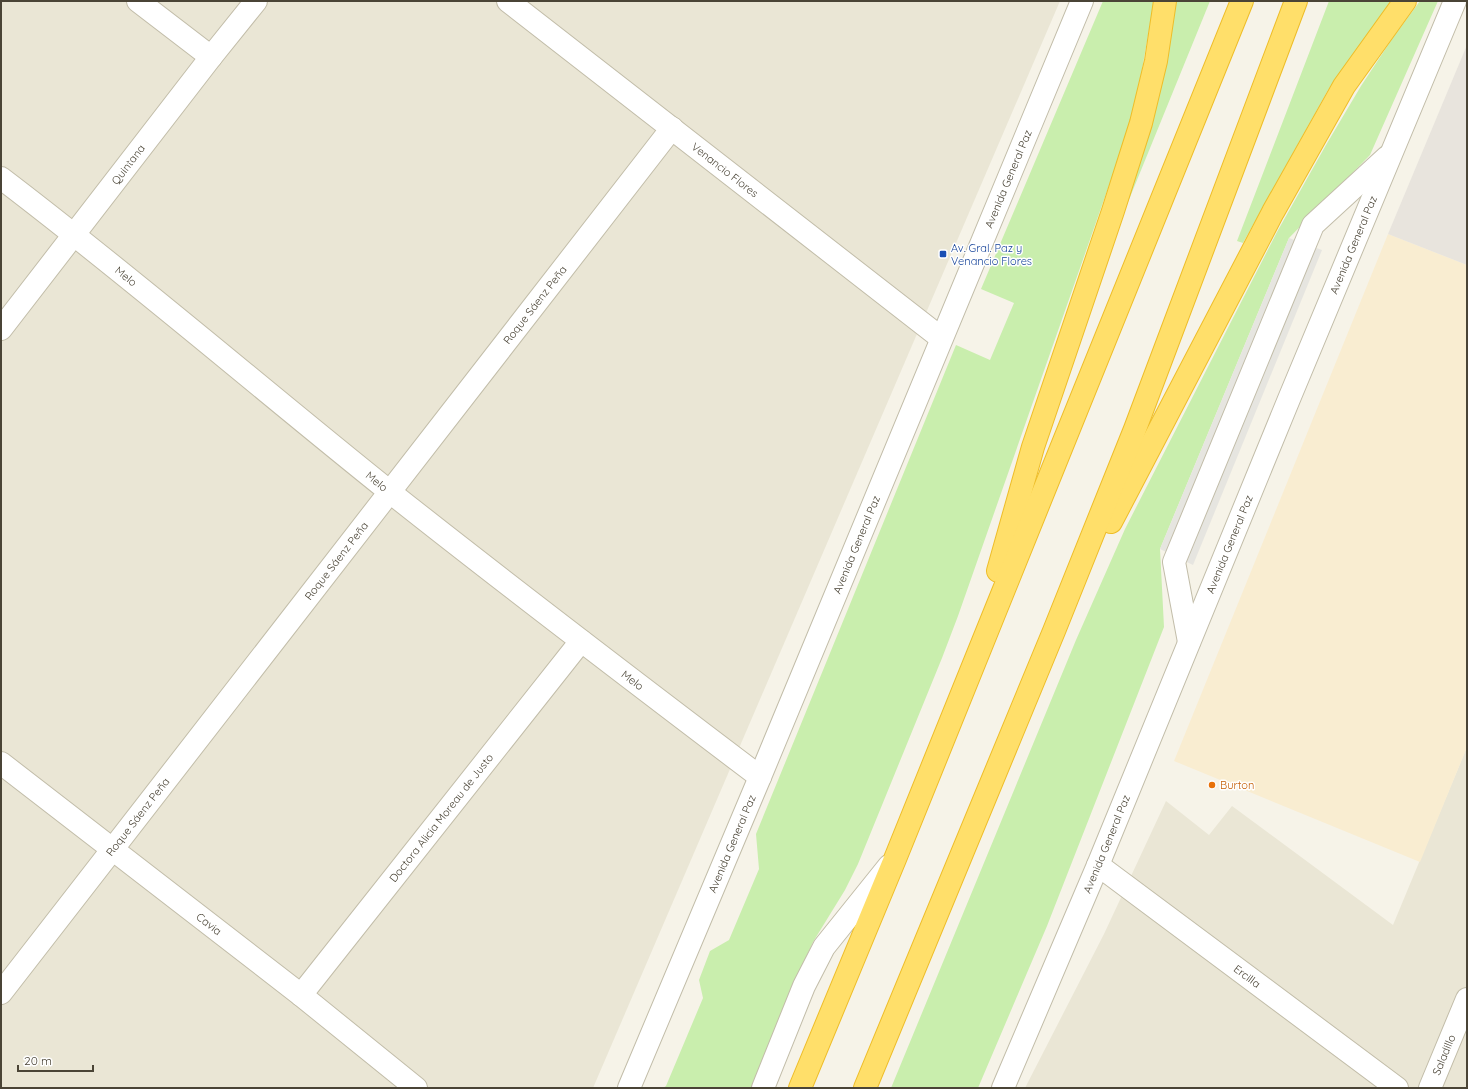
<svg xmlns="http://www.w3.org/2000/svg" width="1468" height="1089" font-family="Quicksand,sans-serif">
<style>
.residential{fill:#eae6d5}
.commercial{fill:#f9edd1}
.industrial{fill:#e8e4dd}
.green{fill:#c9eead}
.parking{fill:#e6e5e0}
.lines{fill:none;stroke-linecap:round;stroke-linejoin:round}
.minor-casing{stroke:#c2bda9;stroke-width:24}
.highway-casing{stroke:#eebd29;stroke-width:24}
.minor{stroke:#fff;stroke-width:22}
.highway{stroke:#ffdf6a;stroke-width:22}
.transit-dot{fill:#1a4fb4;stroke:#fff;stroke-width:1.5}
.food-dot{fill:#e8710a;stroke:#fff;stroke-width:1.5}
.labels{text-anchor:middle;stroke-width:3;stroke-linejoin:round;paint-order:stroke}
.street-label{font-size:11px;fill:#4a4436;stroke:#fff}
.transit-label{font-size:11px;fill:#164399;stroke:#fff;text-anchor:start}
.food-label{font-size:11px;fill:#c56008;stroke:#fff;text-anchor:start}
</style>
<rect width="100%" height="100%" fill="#f6f3e8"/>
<g class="residential">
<polygon points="1,1 1060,1 593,1088 1,1088"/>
<polygon points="1467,747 1467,1088 1025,1088 1104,934 1166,801 1209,835 1232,806 1393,925"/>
</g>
<polygon class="commercial" points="1388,234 1467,265 1467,747 1420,862 1174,761"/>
<polygon class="industrial" points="1467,45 1467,265 1388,234"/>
<g class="green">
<polygon points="1103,1 1154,1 1142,70 1127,134 958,616 942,658 858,864 845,890 813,942 790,993 751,1088 663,1088 666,1086 703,998 699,980 710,951 729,940 759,869 756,834 956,345 990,360 1014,303 981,289"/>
<polygon points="1174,1 1210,1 1126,207 1161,75"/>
<polygon points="1329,1 1391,1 1328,90 1243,243 1237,241"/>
<polygon points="1420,1 1438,1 1370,155 1289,238 1160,549 1164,627 1047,926 978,1088 891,1088 1076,640 1125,529 1277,232 1326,145 1361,86 1392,39"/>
</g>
<polygon class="parking" points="1289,238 1322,250 1193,565 1160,549"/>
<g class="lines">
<g class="minor-casing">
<g id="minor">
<polyline points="138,1 211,57"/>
<path id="s1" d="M508,1l433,337"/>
<path id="s2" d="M1,178c133,101 259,210 389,314 122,97 246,191 370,285"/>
<path id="s3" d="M1,329l210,-272 45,-56"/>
<polyline points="1189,642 1174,562 1313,225 1387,157"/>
<path id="s4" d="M1,763l300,232 115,93"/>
<path id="s5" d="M1098,865l299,223"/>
<path id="s6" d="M1,993l671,-865"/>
<path id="s7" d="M301,995l280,-354"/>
<path id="s8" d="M629,1088l131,-311 322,-776"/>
<polyline points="763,1088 804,986 824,947 889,866"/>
<path id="s9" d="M1003,1088l95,-223 191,-466 166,-398"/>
<path id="s10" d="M1430,1088l37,-89"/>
</g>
</g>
<g class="highway-casing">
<g id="highway">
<polyline points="1111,522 1273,212 1344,86 1405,1"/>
<polyline points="998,571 1033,447 1113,211 1141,123 1156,61 1165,1"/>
<polyline points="800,1088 895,859 1242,1"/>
<polyline points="865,1088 1054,631 1135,429 1296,1"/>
</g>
</g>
<use href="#minor" class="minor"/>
<use href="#highway" class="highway"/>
</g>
<rect class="transit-dot" x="939" y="250" width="8" height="8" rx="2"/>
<circle class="food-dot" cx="1212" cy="785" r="4"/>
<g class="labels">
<g class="street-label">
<text dy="4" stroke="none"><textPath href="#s3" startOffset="208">Quintana</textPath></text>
<text dy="4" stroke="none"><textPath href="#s1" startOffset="275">Venancio Flores</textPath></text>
<text dy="4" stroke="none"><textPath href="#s8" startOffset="985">Avenida General Paz</textPath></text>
<text dy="4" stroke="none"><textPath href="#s9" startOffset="913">Avenida General Paz</textPath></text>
<text dy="4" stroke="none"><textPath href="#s2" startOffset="159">Melo</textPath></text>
<text dy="4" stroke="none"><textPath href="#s6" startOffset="871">Roque Sáenz Peña</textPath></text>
<text dy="4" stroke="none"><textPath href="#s2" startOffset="483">Melo</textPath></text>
<text dy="4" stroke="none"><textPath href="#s8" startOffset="589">Avenida General Paz</textPath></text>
<text dy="4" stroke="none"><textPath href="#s9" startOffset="589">Avenida General Paz</textPath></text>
<text dy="4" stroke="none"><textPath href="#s6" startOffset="547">Roque Sáenz Peña</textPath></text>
<text dy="4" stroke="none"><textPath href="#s2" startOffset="807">Melo</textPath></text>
<text dy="4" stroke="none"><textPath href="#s6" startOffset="223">Roque Sáenz Peña</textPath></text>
<text dy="4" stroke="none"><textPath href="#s7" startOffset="226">Doctora Alicia Moreau de Justo</textPath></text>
<text dy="4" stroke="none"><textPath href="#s8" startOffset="265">Avenida General Paz</textPath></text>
<text dy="4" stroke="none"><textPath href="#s9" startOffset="265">Avenida General Paz</textPath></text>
<text dy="4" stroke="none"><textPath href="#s4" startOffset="263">Cavia</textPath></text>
<text dy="4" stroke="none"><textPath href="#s5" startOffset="186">Ercilla</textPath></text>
<text dy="4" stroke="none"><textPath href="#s10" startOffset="36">Saladillo</textPath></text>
</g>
<g class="transit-label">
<text x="951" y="252">Av. Gral. Paz y<tspan x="951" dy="13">Venancio Flores</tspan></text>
</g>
<g class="food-label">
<text x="1220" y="789">Burton</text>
</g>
</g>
<rect width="1468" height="1089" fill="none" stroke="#4a4436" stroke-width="4"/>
<path d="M18 1065v6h75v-6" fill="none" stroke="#4a4436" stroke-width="2"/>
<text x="24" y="1065" font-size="12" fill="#4a4436" stroke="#ffffff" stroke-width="3" paint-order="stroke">20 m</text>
</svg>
